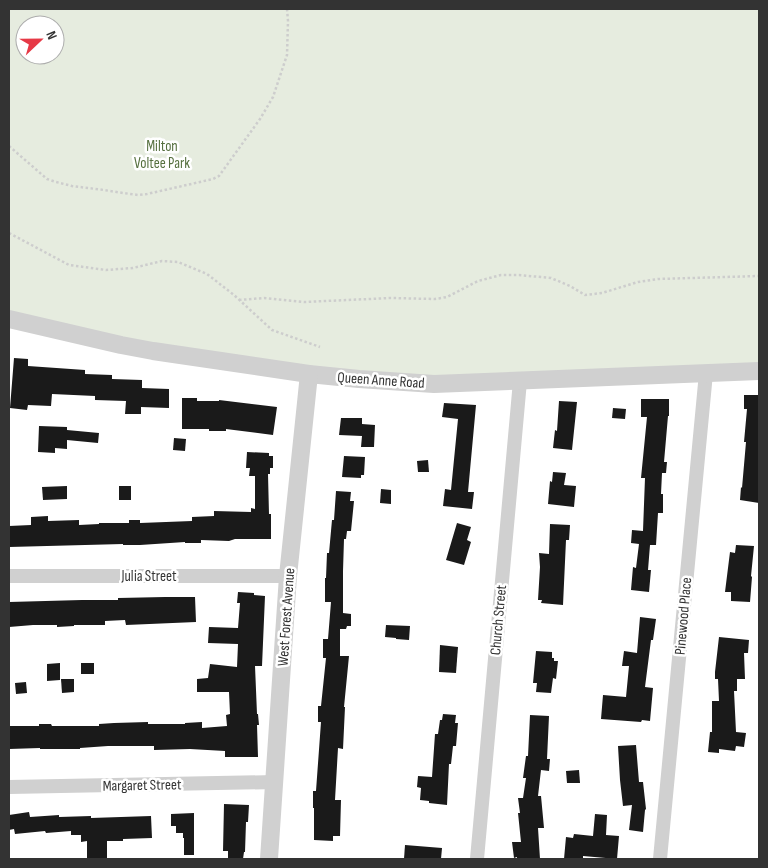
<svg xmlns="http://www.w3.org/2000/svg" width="768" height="868" font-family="'Sofia Sans Condensed',sans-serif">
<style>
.green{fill:#e6ecdf;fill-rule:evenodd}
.building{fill:#1a1a1a}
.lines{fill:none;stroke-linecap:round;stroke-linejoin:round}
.path{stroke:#cdcdcd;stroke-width:2.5;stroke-dasharray:2.5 2.5;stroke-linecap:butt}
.minor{stroke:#d0d0d0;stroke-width:14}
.tertiary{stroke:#d0d0d0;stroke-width:18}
.labels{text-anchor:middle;stroke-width:5;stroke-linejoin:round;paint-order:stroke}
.park-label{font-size:15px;fill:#56703f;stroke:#fff}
.street-label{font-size:15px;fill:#333;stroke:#fff}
</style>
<rect width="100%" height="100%" fill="#fff"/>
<path class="green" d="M9,9h750v362l-400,8 -350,-60zM25,25h30v30h-30z"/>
<g class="building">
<polygon points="14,358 28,359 28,366 85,370 85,374 112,375 112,379 142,380 142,388 169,389 169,408 141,407 141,414 125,414 126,401 95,400 95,396 52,394 51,406 28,405 27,410 10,408"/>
<polygon points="744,395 759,395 759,503 740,500 741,487 742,488 746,442 744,442 747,409 744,409"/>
<polygon points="182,398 197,398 197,401 219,401 219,400 277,407 273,435 226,429 226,431 209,431 209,429 182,429"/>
<polygon points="641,399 669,399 669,416 668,416 664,462 667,462 666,473 662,473 661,494 663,494 663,513 658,513 656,545 650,545 648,570 651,570 649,592 631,590 633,567 636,568 639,544 631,543 632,530 643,531 645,478 641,478 647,417 641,417"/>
<polygon points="559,401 577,402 572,450 553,448 555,430 557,431"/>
<polygon points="444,403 476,405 468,492 474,492 472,509 443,506 445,489 451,490 458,419 442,417"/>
<polygon points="613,408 626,409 625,419 612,418"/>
<polygon points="341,418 362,418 362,424 375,425 374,447 361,447 362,436 339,435"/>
<polygon points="39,426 67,427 67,430 99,433 98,443 67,440 67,449 55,448 55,453 38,452"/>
<polygon points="174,438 186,439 185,451 173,450"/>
<polygon points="247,452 269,453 269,456 273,456 273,468 270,468 270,474 268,474 269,514 271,514 271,539 235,539 229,541 201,540 201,543 185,543 185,542 140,545 123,545 123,544 9,547 9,526 31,525 31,517 48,516 48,521 79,520 79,525 99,524 99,523 129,523 129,520 140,520 140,523 192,521 192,517 214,516 214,511 251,512 251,508 255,509 255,476 249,476 250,468 246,468"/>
<polygon points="344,456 365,457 364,475 361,475 361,478 342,477"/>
<polygon points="428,460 429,472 418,472 417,461"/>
<polygon points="553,472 566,473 564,485 576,486 574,507 548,504 550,481 552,482"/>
<polygon points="67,486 67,499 43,500 42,487"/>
<rect x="119" y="486" width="12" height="14"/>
<polygon points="381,489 391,490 391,504 380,503"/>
<polygon points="336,491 351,492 350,501 354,501 351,531 347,531 346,539 344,539 343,571 343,613 351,614 351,626 347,626 346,629 340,629 340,656 349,656 344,707 345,707 343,749 338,748 335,800 341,800 340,836 333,836 333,841 314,840 314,808 313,808 313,791 316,791 321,722 318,722 318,706 321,706 326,658 323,658 323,639 328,639 331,602 325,602 325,578 326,578 327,553 329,553 332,520 334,520"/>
<polygon points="457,523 471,527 467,540 471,542 464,565 446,560"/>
<polygon points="550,524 570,525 569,540 566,540 563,605 541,603 542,600 538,600 540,567 539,553 549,554"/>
<polygon points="736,545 754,546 751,576 752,577 750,602 731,601 731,592 725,592 730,552 735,553"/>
<polygon points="238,592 254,593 254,595 265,596 262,666 255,666 257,714 258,714 259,725 257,725 258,757 225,757 225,751 190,749 154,750 154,746 108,746 80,748 80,749 40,749 40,748 9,749 9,732 10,732 10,726 39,726 39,724 51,724 52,726 99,726 99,724 114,723 148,722 148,724 185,724 185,723 202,722 202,728 227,726 226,715 230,714 229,692 197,692 197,679 208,678 210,664 237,667 238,644 208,643 209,627 238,628 240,603 237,603"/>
<polygon points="165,597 195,597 196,622 126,625 125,620 105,621 105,625 74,625 74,626 57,627 57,625 33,625 9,627 9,602 82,600 118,600 118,598"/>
<polygon points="640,617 656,619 653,640 651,640 645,687 653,688 650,721 642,720 641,722 601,719 603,695 626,697 629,666 622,666 624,651 637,653"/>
<polygon points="386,625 410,626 409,640 396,639 396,638 385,637"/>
<polygon points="719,637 749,640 748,653 744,653 745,679 737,679 737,691 734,691 736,732 746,733 744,747 736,746 735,751 719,749 719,753 708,752 710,732 712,732 712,701 719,701 718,679 715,679 715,672"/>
<polygon points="440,645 458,647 456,673 439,672"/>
<polygon points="536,651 552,652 552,658 554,658 554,661 558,661 556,679 553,678 551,693 536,692 537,683 533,683"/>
<polygon points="60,663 60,680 47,681 47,664"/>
<rect x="81" y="663" width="13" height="11"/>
<polygon points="61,679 74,679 74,692 62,693"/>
<polygon points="26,682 27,693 16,694 15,683"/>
<polygon points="443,714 456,715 455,723 458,723 456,746 453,746 451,764 449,764 447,805 429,803 429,801 420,800 421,788 417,787 418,776 432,777 435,734 438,734 440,720 442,720"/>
<polygon points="530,715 549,716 547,759 550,759 549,771 541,770 538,796 541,796 544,828 538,828 540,859 517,859 517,857 514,858 512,842 521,842 518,813 520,813 518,798 523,798 526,778 523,778 526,756 528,756"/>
<polygon points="636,745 639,782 643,782 646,809 645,810 643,832 629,830 632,805 623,806 620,780 618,746"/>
<polygon points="579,770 580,783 567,783 566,771"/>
<polygon points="224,804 249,805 248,822 246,822 245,852 244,852 243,859 228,859 228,851 223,851"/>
<polygon points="29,812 30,817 59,815 59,817 91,816 91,818 151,816 152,838 123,839 123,841 107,841 107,859 87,859 87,841 81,842 81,835 71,835 71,831 46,833 45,831 15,834 14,829 9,830 9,815"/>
<polygon points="194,813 194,855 184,855 184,838 183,838 183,833 176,833 176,826 171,826 171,814"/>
<polygon points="595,814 607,815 606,835 619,836 617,859 583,856 583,859 564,859 566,837 573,838 574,834 593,836"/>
<polygon points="405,845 442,848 441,859 404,859"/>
</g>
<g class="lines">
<g class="path">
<polyline points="9,146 47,179 56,182 72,186 104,190 123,193 138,195 147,194 213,179 219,176 260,119 273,97 287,55 288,21 287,9"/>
<polyline points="9,233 69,265 106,270 133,268 162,261 178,262 207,274 234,295 272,330 320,347"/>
<polyline points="239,300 264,298 304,302 391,298 435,299 447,297 478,281 501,275 519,275 551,278 570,286 585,295 602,293 638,282 658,279 759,276"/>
</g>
<g class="minor">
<polyline points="9,576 288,576"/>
<polyline points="9,787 275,782"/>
<polyline points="477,859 520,381"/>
<polyline points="660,859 706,373"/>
</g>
<g class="tertiary">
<polyline points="9,319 121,345 153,351 309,374 359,379 434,384 759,371"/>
<polyline points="269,859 288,576 309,374"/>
</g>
</g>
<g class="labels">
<g class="park-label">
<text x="162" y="151">Milton<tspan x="162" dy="17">Voltee Park</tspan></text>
</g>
<g class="street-label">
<text transform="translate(381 380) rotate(4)" y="5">Queen Anne Road</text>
<text x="149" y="581">Julia Street</text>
<text transform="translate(683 616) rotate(-85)" y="5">Pinewood Place</text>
<text transform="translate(286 617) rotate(-86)" y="5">West Forest Avenue</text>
<text transform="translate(498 620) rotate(-85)" y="5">Church Street</text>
<text transform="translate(142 785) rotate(-1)" y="5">Margaret Street</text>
</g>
</g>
<rect width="768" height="868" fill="none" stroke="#333333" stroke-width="20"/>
<g transform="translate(40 40) rotate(68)"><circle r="24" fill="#ffffff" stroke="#adadad"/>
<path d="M0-4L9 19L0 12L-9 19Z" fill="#e63946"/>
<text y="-8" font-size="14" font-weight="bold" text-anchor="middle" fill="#333333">N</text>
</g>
</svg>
